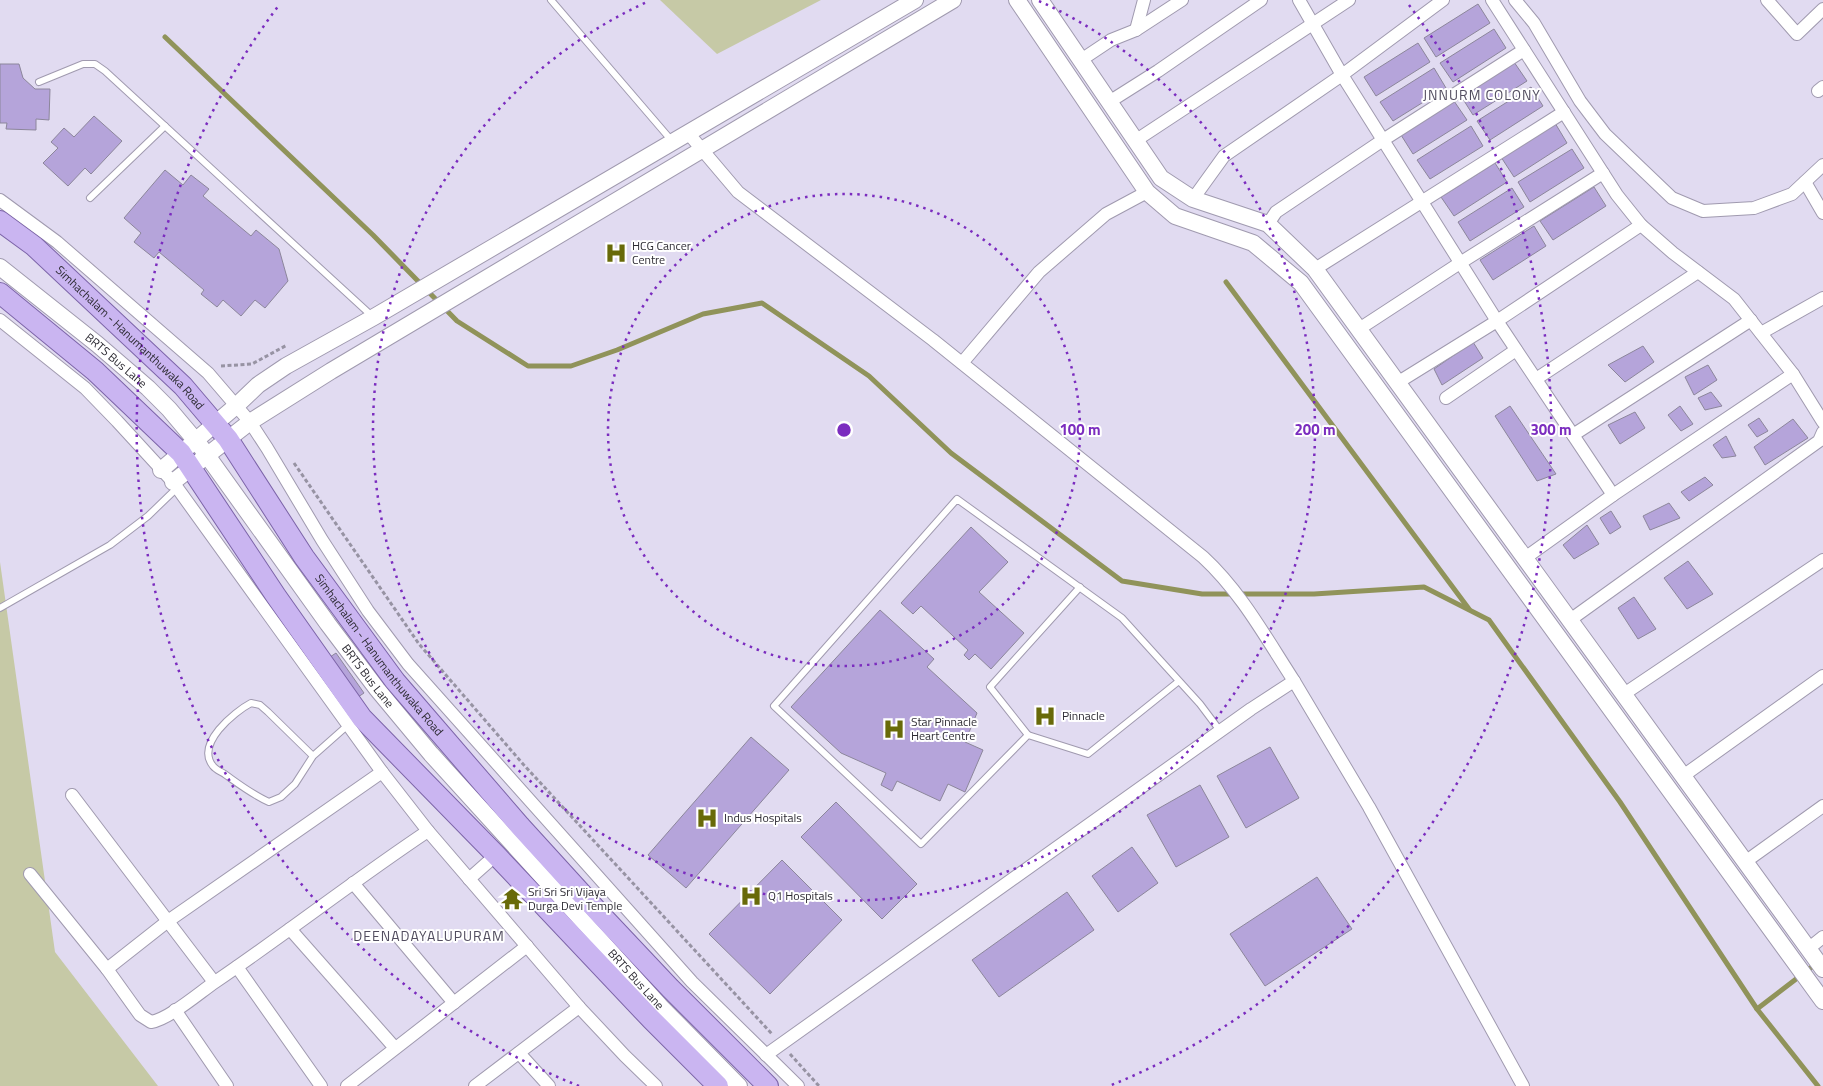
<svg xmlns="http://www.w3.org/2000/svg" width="1823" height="1086" font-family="'Titillium Web',sans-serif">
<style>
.green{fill:#c6c9a6}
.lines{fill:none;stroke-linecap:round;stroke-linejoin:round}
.stream{stroke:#90935a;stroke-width:5}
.building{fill:#b5a4da;stroke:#8c869b}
.service-casing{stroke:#a09aaf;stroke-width:8}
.minor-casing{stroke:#a09aaf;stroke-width:14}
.tertiary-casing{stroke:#a09aaf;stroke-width:18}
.primary-casing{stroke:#7c64a8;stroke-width:22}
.path{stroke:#9793a3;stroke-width:3;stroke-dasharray:4 2.5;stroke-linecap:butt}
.service{stroke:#fff;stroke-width:6}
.minor{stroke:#fff;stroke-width:12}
.tertiary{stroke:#fff;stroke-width:16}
.primary{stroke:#cab5f1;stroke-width:20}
.ring{fill:none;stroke:#7b2cbf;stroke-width:2.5;stroke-dasharray:2.5 5}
.labels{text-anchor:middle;stroke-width:4;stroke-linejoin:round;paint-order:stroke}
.poi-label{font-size:12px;fill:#2d2b33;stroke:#fff;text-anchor:start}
.street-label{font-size:12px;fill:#2d2b33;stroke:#fff}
.neighbourhood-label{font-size:14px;letter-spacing:1px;fill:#524d5f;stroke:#fff}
.centre{fill:#7b2cbf;stroke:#fff;stroke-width:2.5}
.ring-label{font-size:15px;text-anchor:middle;font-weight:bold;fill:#7b2cbf;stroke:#fff;stroke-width:4;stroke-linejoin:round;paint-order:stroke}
</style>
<rect width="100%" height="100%" fill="#e1dbf1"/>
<g class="green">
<polygon points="660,0 821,0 717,54"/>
<polygon points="0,562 55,952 158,1086 0,1086"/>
</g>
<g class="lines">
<g class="stream">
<polyline points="165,37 373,235 457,321 528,366 571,366 617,350 703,314 762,303 869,376 951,453 1122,581 1202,594 1314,594 1424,587 1489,620 1620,802 1757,1009 1818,1086"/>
<polyline points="1226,282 1469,609"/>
<polyline points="1757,1009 1817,963"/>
</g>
</g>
<g class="building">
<polygon points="1478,4 1490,23 1436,57 1424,38"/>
<polygon points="1494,29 1506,48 1453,82 1440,63"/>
<polygon points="1418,43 1430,62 1376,96 1364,77"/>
<polygon points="1514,62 1527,81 1473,115 1461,96"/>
<polygon points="0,64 19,64 23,78 35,89 50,89 49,120 36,119 36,130 6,129 7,123 0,123"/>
<polygon points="1434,68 1446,88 1393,121 1380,102"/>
<polygon points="1531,87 1543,106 1490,140 1477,121"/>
<polygon points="1454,101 1467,120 1413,154 1401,135"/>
<polygon points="94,116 122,141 91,174 85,168 68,186 43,163 58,148 51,142 64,128 74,137"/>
<polygon points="1555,123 1567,143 1514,177 1501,157"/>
<polygon points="1471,126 1483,146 1430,179 1417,160"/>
<polygon points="1572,149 1584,168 1530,202 1518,182"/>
<polygon points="1495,163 1507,182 1454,216 1441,197"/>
<polygon points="165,170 183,185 191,175 209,189 203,196 251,236 256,230 279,249 288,281 265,308 255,300 241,316 223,300 217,307 201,294 204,290 159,252 154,258 134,242 141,233 124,218"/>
<polygon points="1594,187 1606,206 1553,240 1540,221"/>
<polygon points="1512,188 1524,207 1470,241 1458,222"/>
<polygon points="1534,226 1546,246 1493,280 1480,260"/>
<polygon points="1473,342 1483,358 1442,385 1434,369"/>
<polygon points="1643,346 1654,362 1625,382 1608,365"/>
<polygon points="1708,365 1717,380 1694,395 1685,377"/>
<polygon points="1711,392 1722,406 1705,410 1698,398"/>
<polygon points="1510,406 1556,474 1537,481 1495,416"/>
<polygon points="1680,406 1693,424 1681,431 1668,415"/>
<polygon points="1635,412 1645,428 1620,444 1608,425"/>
<polygon points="1759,418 1768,431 1757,437 1748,425"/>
<polygon points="1793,419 1808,438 1765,465 1754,447"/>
<polygon points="1726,436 1736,456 1722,458 1713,445"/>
<polygon points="1705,477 1713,485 1689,501 1681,492"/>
<polygon points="1669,503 1680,518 1650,530 1643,516"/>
<polygon points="1611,511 1621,527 1610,534 1600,518"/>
<polygon points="1587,525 1599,544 1574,559 1563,545"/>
<polygon points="971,527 1008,562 979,592 1024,633 991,669 975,654 969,660 964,655 968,650 921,606 913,614 901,603"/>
<polygon points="1688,561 1713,594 1687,609 1664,578"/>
<polygon points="1634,597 1656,629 1638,639 1618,608"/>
<polygon points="880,610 934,659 927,667 977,713 965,742 983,750 965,792 948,784 940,801 897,781 892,791 881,785 886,773 841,753 791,707"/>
<polygon points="336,653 364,693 355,699 327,659"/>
<polygon points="751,737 789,770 686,888 648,855"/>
<polygon points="1270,747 1299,798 1246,828 1217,776"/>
<polygon points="1200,785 1229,837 1176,867 1147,815"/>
<polygon points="836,802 917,884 882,919 801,837"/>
<polygon points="1132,847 1158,883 1118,912 1092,876"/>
<polygon points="782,860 842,920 770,994 709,934"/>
<polygon points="1317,877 1352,929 1265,986 1230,934"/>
<polygon points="1067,892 1094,930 999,997 972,960"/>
</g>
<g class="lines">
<g class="service-casing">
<g id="service">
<polyline points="551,0 672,141"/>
<polyline points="39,82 83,64 95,64 105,71 372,316"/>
<polyline points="90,198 165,126"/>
<polyline points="0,608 110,545 148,516 177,488"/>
<polyline points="1179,681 1088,754 1028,735 921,844 774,706 957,499 1122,618 1200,704 1221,732"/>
<polyline points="1028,735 990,687 1080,587"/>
<path d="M313,756l-45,-44 -8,-7 -9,-2c-17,9 -56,41 -38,63 3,4 9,6 13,9 14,10 27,20 43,27l12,-5 14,-13 18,-28 35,-31"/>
</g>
</g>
<g class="minor-casing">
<g id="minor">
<polyline points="1299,0 1342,75 1497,321 1613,495"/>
<polyline points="1492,0 1617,195 1641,225 1673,253 1734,299 1793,374 1823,422"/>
<polyline points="1515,0 1534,23 1580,101 1605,134 1672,198 1703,211 1754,208 1792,194 1823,165"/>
<polyline points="1767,0 1797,34 1823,9"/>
<polyline points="1136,30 1144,0"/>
<polyline points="1081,60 1111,40 1136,30 1182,0"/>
<polyline points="1818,91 1823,87"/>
<polyline points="1109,102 1158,71 1261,0"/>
<path d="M688,133l50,59 195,148 270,217c38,35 63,81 91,124"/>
<polyline points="1135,141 1349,0"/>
<polyline points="1805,182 1823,213"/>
<polyline points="1193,199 1224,156 1342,75 1443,0"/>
<polyline points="0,200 57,242 208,373 250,422 267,448 322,540 368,611 408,664 692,982 798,1086"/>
<polyline points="1268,224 1276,212 1383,140 1524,50"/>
<polyline points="1315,269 1564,112"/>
<polyline points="0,320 85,388 117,421 173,482 382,772 428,831 579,1007 625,1056 656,1086"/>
<polyline points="1359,329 1460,263 1603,173"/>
<polyline points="1761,333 1823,298"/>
<polyline points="962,363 1039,272 1106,214 1147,192"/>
<polyline points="1536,379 1698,272"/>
<polyline points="1397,383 1497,321 1641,225"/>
<polyline points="1446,398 1516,350"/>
<polyline points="1573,435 1751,320"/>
<polyline points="1525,558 1613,495 1793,374"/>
<polyline points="1570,620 1819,441 1823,432"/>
<polyline points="1624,694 1823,560"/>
<polyline points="1683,776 1823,676"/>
<polyline points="72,795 214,982"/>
<polyline points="1745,862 1823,806"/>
<path d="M30,874l77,95 33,46 11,7c18,-3 48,-29 64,-40 72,-49 141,-103 213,-151"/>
<polyline points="469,879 496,855"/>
<polyline points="353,883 454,1003"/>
<polyline points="290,929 395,1048"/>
<polyline points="1808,949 1823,937"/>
<polyline points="237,967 321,1086"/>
<polyline points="107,969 168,921 382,772"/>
<polyline points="175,1010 227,1086"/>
<polyline points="519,1053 549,1086"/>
<polyline points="766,1055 1251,709 1294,681 1369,807 1523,1086"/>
<polyline points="347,1086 527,946"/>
<polyline points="475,1086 579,1007"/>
</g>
</g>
<g class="tertiary-casing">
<g id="tertiary">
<polyline points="1017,0 1147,192 1175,216 1253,243 1301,283 1823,1001"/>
<polyline points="1040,0 1161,178 1193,199 1268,224 1315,269 1823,969"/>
<path id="s1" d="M0,267l97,77 51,44 21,21 32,38 127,177 49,65 54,65 229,252 79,80"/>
<polyline points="161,470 236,406 258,385 286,366 374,317 915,0"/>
<polyline points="173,482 250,422 331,371 953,0"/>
</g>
</g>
<g class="primary-casing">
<g id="primary">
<path id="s2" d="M0,221l34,25 149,140 45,53 76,118 91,124 125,145 82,90 68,72 98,98"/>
<polyline points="0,293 95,371 181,453 276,596 362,718 496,855 651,1019 718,1086"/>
</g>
</g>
<g class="path">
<polyline points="221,366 252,364 287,345"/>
<polyline points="294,463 419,644 523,764 772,1034"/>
<polyline points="790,1054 819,1086"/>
</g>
<use href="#service" class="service"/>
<use href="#minor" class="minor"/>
<use href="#tertiary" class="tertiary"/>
<use href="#primary" class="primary"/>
</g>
<g class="ring">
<circle cx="844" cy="430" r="236"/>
<path d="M1039 1A471 471 0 1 1 649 1"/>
<path d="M579 1086A707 707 0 0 1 279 5M1409 5A707 707 0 0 1 1109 1086"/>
</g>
<defs>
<g id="hospital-bare" transform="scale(1.725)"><path d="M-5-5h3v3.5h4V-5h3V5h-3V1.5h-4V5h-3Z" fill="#686a09" stroke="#fff" stroke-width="2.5" paint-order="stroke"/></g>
<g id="temple-bare" transform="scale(1.725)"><path d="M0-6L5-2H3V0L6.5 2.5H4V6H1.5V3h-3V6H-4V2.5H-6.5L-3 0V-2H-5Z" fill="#686a09" stroke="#fff" stroke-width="2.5" paint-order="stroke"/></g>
</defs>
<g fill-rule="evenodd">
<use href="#hospital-bare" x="616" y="253"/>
<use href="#hospital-bare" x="1045" y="716"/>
<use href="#hospital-bare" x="894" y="729"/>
<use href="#hospital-bare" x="707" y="818"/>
<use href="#hospital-bare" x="751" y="896"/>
<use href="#temple-bare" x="512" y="899"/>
</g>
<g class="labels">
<g class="poi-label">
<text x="632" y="250">HCG Cancer<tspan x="632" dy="14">Centre</tspan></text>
<text x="1062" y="720">Pinnacle</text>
<text x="911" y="726">Star Pinnacle<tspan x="911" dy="14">Heart Centre</tspan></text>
<text x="724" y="822">Indus Hospitals</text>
<text x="528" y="896">Sri Sri Sri Vijaya<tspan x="528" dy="14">Durga Devi Temple</tspan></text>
<text x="768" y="900">Q1 Hospitals</text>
</g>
<g class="street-label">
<text dy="4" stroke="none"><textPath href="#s2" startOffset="175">Simhachalam - Hanumanthuwaka Road</textPath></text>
<text dy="4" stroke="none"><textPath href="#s1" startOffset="149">BRTS Bus Lane</textPath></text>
<text dy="4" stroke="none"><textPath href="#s2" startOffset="580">Simhachalam - Hanumanthuwaka Road</textPath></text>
<text dy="4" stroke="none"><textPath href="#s1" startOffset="554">BRTS Bus Lane</textPath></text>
<text dy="4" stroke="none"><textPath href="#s1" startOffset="959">BRTS Bus Lane</textPath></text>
</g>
<g class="neighbourhood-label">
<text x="1482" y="100">JNNURM COLONY</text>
<text x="429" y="941">DEENADAYALUPURAM</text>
</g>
</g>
<circle cx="844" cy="430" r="8" class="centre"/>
<g class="ring-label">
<text x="1080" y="435">100 m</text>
<text x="1315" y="435">200 m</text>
<text x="1551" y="435">300 m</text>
</g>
</svg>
